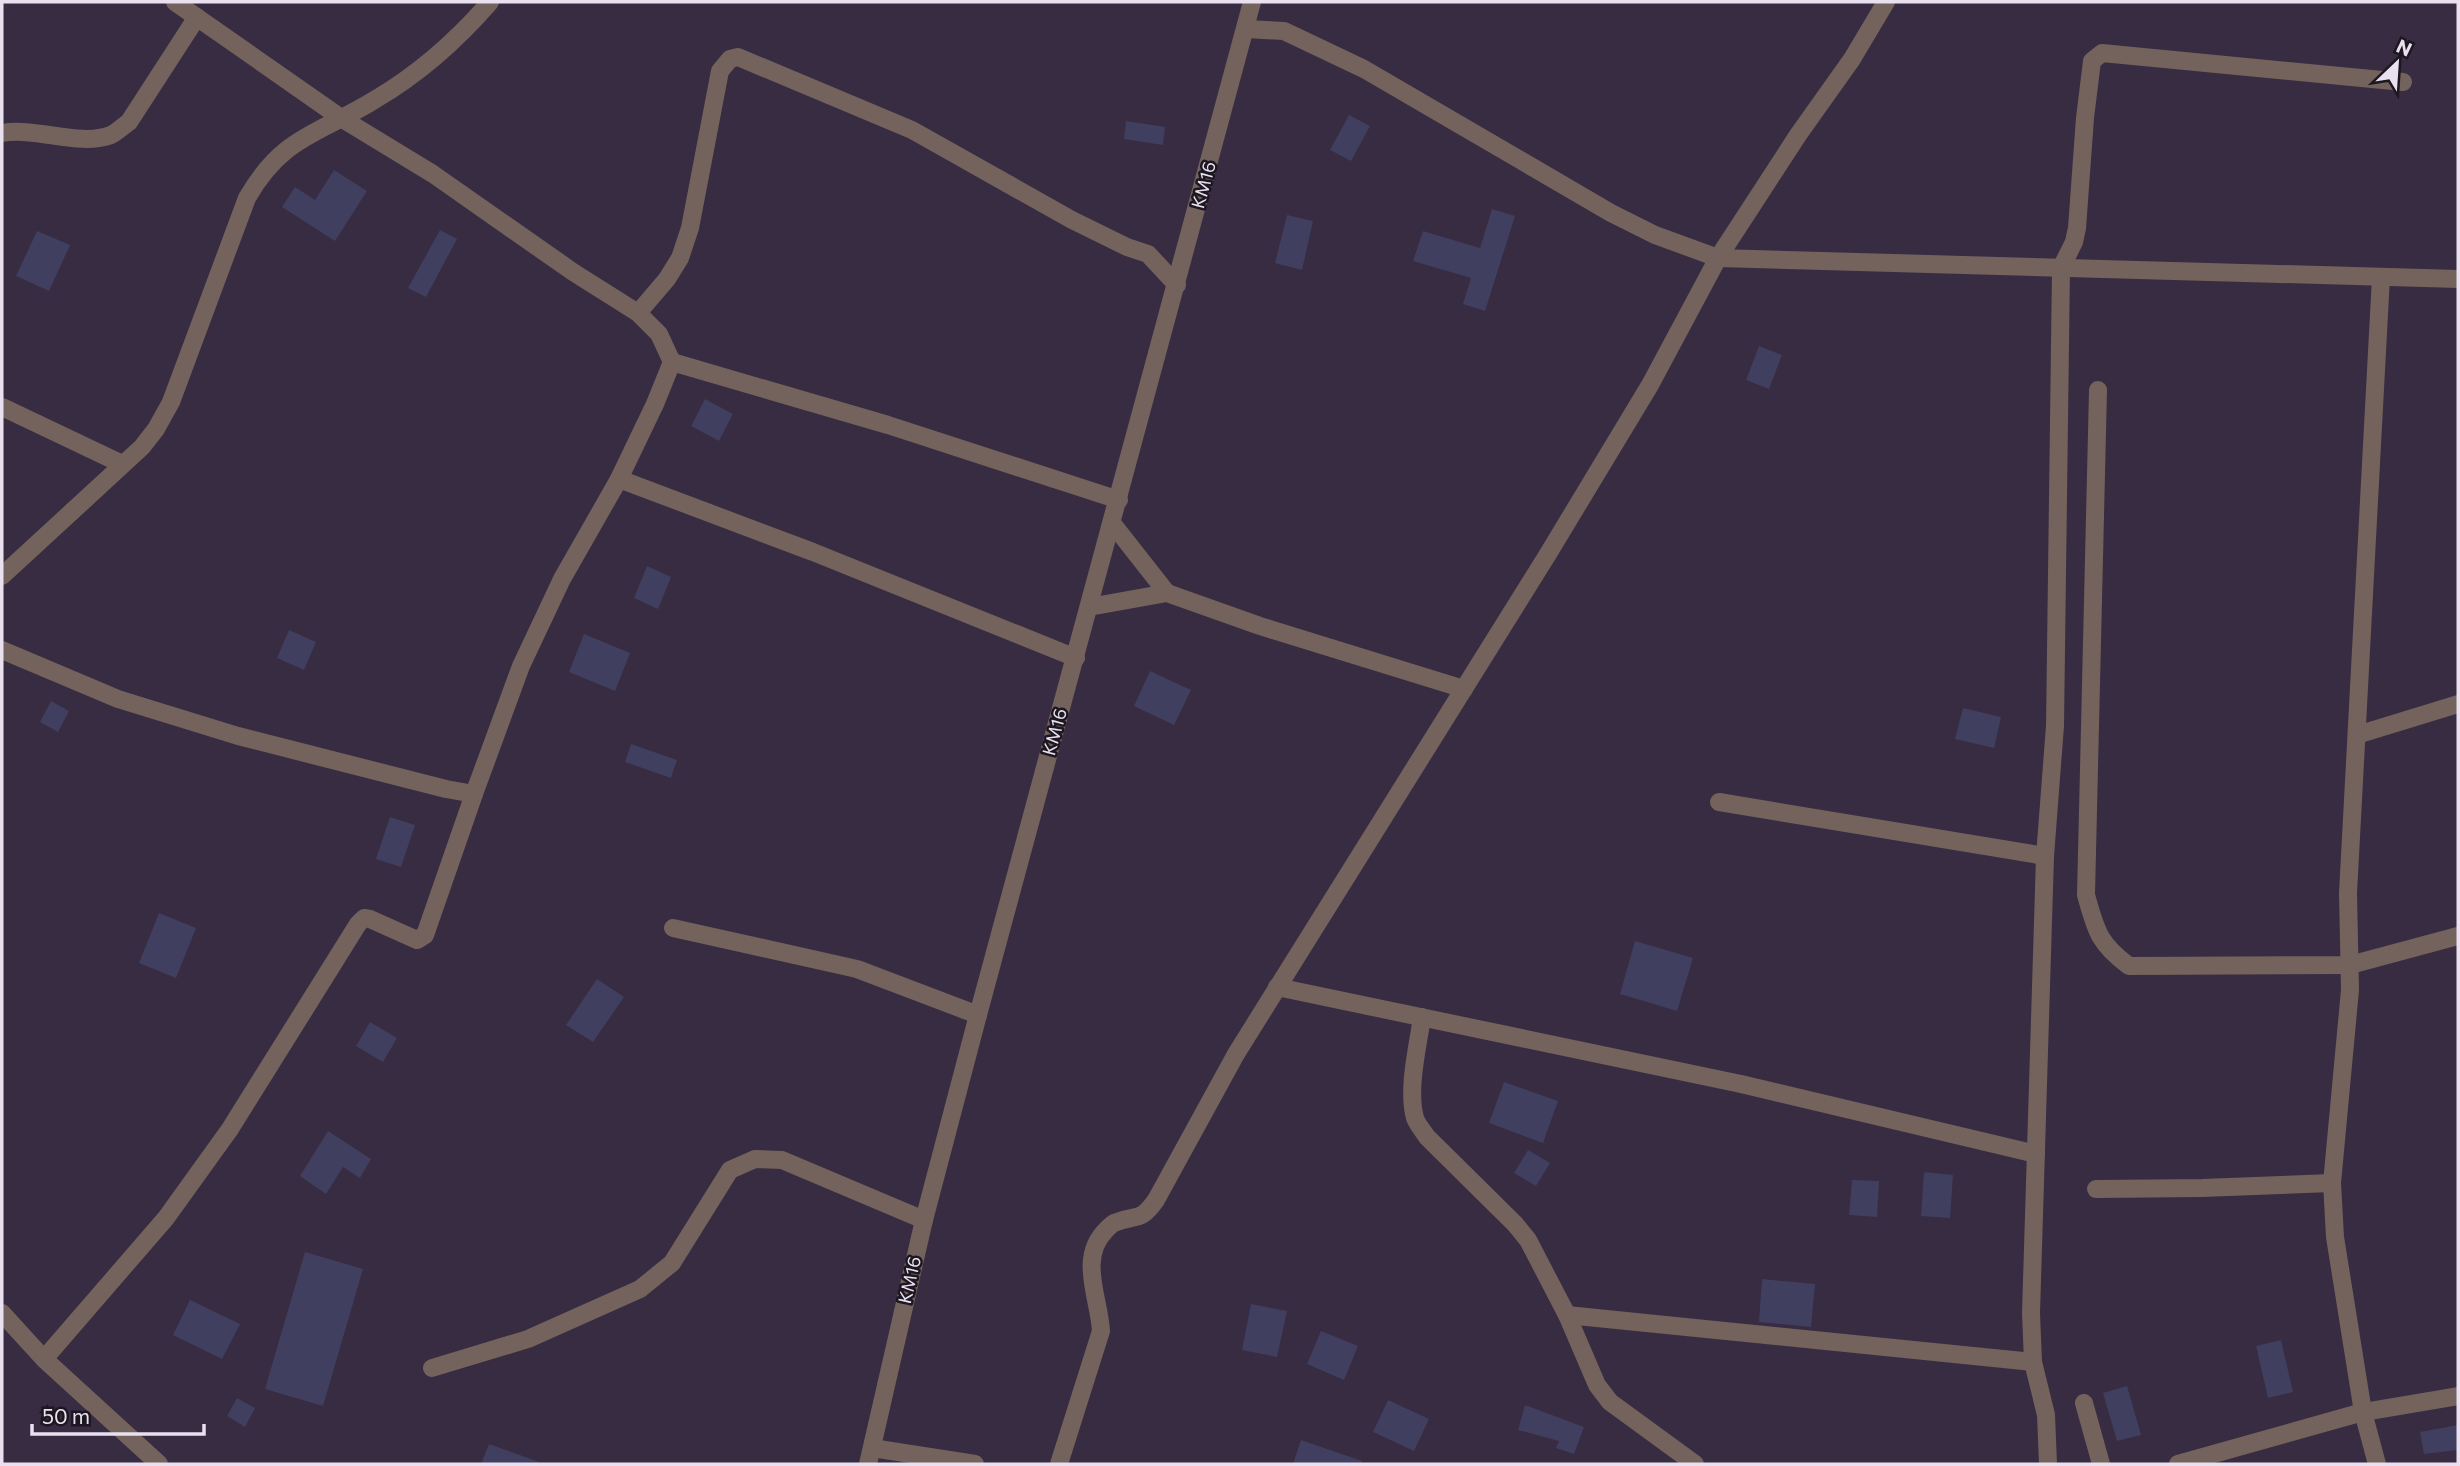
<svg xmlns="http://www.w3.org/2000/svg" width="2460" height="1466" font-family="Commissioner,sans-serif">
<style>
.building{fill:#403f5f}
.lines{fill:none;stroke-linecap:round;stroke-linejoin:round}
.minor{stroke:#74625c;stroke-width:18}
.labels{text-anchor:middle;stroke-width:5;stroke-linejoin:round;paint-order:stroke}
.street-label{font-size:18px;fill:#e9e1ef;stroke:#1c1720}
</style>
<rect width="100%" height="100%" fill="#372c41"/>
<g class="building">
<polygon points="1349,115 1370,126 1351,161 1330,150"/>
<polygon points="1126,121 1165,127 1163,145 1124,139"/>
<polygon points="334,170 367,191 335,241 282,207 295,187 315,200"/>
<polygon points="1492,209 1515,216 1485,311 1463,304 1471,278 1413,261 1423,231 1480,248"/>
<polygon points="1287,215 1313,221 1302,270 1275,263"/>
<polygon points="440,230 457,239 426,297 408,288"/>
<polygon points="37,231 70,245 49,291 16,276"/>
<polygon points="1759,346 1782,355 1769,389 1746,380"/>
<polygon points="705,399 733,414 719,441 691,426"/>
<polygon points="647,566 671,577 658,609 634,598"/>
<polygon points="289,630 316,642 304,670 277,658"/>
<polygon points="584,634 630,653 615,691 569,672"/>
<polygon points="1150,671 1191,690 1174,725 1134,706"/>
<polygon points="51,701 69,711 58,732 40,722"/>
<polygon points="1963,708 2001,717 1994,748 1955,739"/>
<polygon points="631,744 677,760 671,778 625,762"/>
<polygon points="390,817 415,825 401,867 376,859"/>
<polygon points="159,913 196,928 176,978 139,963"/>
<polygon points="1635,941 1693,958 1677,1011 1620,994"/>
<polygon points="597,979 624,997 593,1042 566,1025"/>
<polygon points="370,1022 397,1038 383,1062 356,1046"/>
<polygon points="1504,1082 1558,1101 1543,1143 1489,1123"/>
<polygon points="328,1131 371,1159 360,1178 343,1167 326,1194 300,1176"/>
<polygon points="1528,1150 1550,1163 1536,1186 1514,1173"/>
<polygon points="1924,1172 1953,1175 1950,1218 1921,1216"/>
<polygon points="1852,1180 1879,1181 1877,1217 1849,1215"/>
<polygon points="305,1252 363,1269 323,1406 265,1389"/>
<polygon points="1762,1279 1815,1284 1811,1327 1759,1322"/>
<polygon points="190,1300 240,1324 222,1359 173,1335"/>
<polygon points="1251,1304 1287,1311 1277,1357 1242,1350"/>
<polygon points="1321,1331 1358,1346 1344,1380 1307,1364"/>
<polygon points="2281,1340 2293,1392 2268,1398 2256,1346"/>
<polygon points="2127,1386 2141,1435 2117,1441 2103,1393"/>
<polygon points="237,1398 255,1408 245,1427 227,1416"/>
<polygon points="1388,1400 1429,1419 1414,1451 1373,1432"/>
<polygon points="1525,1405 1584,1427 1574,1454 1556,1448 1559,1441 1518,1430"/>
<polygon points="2458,1425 2458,1450 2424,1454 2420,1432"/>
<polygon points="1301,1440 1362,1461 1361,1464 1293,1464"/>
<polygon points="489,1444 539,1462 539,1464 481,1464"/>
</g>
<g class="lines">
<g class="minor">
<polyline points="1246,29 1284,31 1364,69 1611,213 1655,235 1718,258 2458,279"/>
<path d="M2,133c35,-6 77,14 109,2 6,-3 12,-9 18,-13l68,-105"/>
<polyline points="638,313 667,279 680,258 690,228 720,71 730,59 738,57 912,130 1072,220 1127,247 1148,254 1177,285"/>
<polyline points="672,362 888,425 1119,500"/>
<path d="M2098,390l-12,505c10,35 12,48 43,71l221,-1 108,-29"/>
<polyline points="2,407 122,464"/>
<polyline points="619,479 813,552 1076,658"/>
<polyline points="1112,523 1167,593"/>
<path d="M2,576l140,-129 14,-18 15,-27 76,-204c36,-63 73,-64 129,-99 44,-26 81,-59 114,-97"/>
<polyline points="1089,607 1167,593 1260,626 1464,689"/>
<polyline points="2,650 118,699 238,736 446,789 474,794 521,666 562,579 619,479 655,404 672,362 659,334 638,313 573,272 433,174 341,118 175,2"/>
<polyline points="2357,735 2458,704"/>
<polyline points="1719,802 2045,856"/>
<polyline points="673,928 857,969 978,1015"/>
<polyline points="1277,987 1741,1084 2036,1154"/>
<path d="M1422,1017c-4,29 -15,72 -7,101 2,6 8,13 12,19l88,87 13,16 39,75 30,70 13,17 85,62"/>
<polyline points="2096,1189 2202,1188 2332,1183"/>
<polyline points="2,1313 44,1359 159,1464"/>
<polyline points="1567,1315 2033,1362"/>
<polyline points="44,1359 166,1218 230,1129 358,924 364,918 370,919 417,940 425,935 474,794"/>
<polyline points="432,1368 528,1339 640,1289 672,1263 730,1170 755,1159 782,1160 924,1220"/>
<polyline points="2084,1403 2101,1464"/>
<polyline points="872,1448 975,1464"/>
<polyline points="868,1464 924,1220 978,1015 1252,2"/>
<path d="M1059,1464l42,-133c-2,-34 -23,-73 5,-101 2,-2 6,-6 8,-7 23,-10 25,1 42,-23l80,-146 312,-500 102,-169 68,-127 80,-123 54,-76 34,-57"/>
<polyline points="2048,1464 2046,1415 2033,1362 2031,1313 2045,856 2055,726 2061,268 2074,242 2077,228 2085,118 2092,61 2102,53 2403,82"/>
<polyline points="2178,1464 2363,1412 2458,1396"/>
<polyline points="2377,1464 2363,1412 2335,1237 2332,1183 2350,990 2348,893 2381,277"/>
</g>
</g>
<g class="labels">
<g class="street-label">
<text transform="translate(1204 185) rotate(-75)" y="6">KM16</text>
<text transform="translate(1055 732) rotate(-75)" y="6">KM16</text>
<text transform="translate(910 1280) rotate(-77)" y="6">KM16</text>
</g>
</g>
<rect width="2460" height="1466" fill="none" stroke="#e9e1ef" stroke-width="7"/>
<g transform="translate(2397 63) rotate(25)" stroke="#1c1720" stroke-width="5" paint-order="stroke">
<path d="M0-5L12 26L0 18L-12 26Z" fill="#e9e1ef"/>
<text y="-10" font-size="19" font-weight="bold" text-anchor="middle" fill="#e9e1ef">N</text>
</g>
<path d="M32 1424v10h172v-10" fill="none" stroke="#e9e1ef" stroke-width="3.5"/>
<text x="42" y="1424" font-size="21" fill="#e9e1ef" stroke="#1c1720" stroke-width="5" paint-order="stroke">50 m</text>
</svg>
